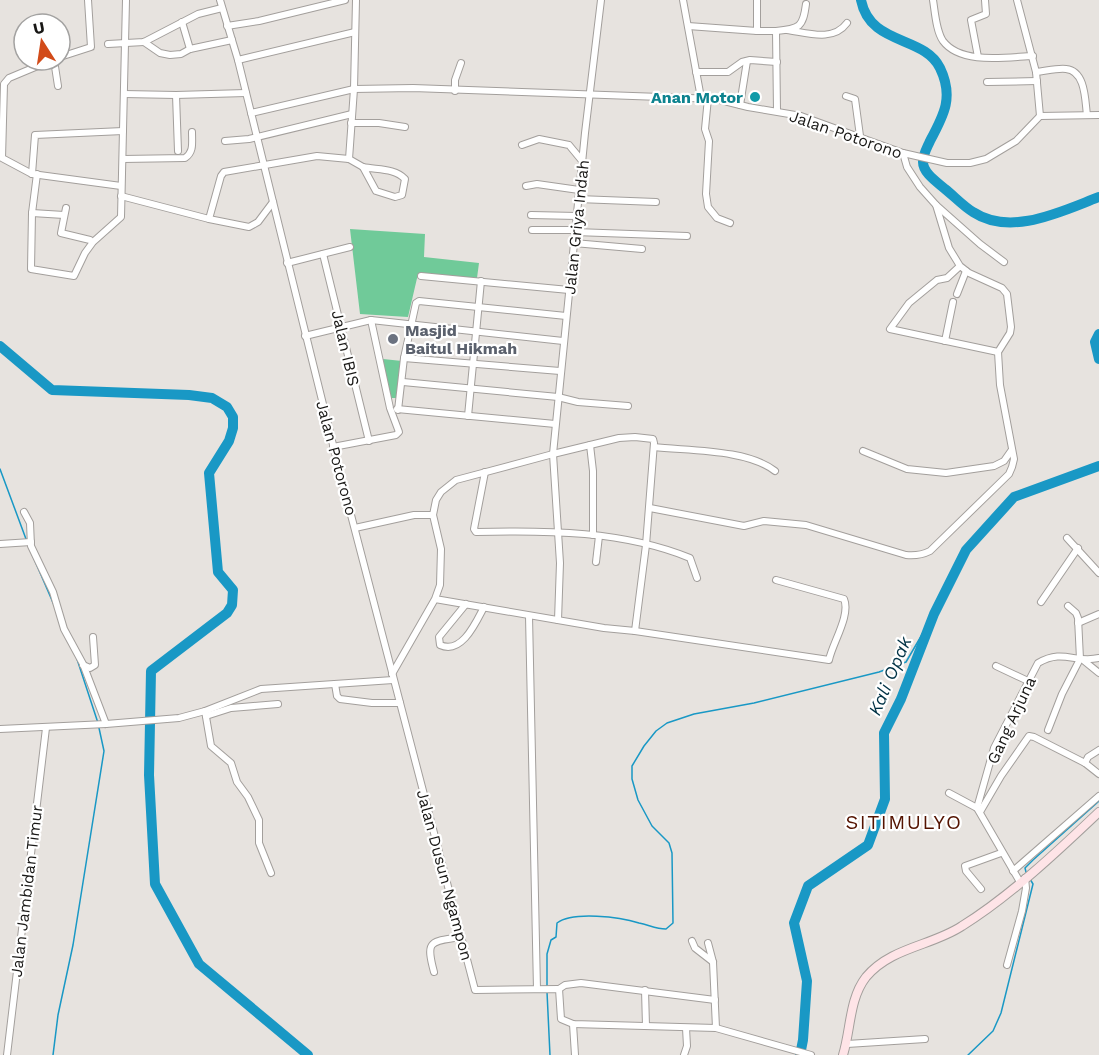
<svg xmlns="http://www.w3.org/2000/svg" width="1099" height="1055" font-family="'Work Sans',sans-serif">
<style>
.green{fill:#70ca99}
.lines{fill:none;stroke-linecap:round;stroke-linejoin:round}
.stream{stroke:#1998c5;stroke-width:1.5}
.river{stroke:#1998c5;stroke-width:10}
.minor-casing{stroke:#a39f9c;stroke-width:8}
.secondary-casing{stroke:#a39f9c;stroke-width:10}
.minor{stroke:#fff;stroke-width:6}
.secondary{stroke:#fee4e7;stroke-width:8}
.culture-dot{fill:#0f9aa8;stroke:#fff;stroke-width:2}
.worship-dot{fill:#6b7280;stroke:#fff;stroke-width:2}
.labels{text-anchor:middle;stroke-width:4.5;stroke-linejoin:round;paint-order:stroke}
.culture-label{font-size:16px;font-weight:bold;fill:#0d838f;stroke:#fff;text-anchor:end}
.street-label{font-size:16px;fill:#181715;stroke:#fff}
.worship-label{font-size:16px;font-weight:bold;fill:#5b616d;stroke:#fff;text-anchor:start}
.water-label{font-size:18px;font-style:italic;fill:#003245;stroke:#fff}
.quarter-label{font-size:20px;letter-spacing:1.5px;fill:#541300;stroke:#fff}
</style>
<rect width="100%" height="100%" fill="#e7e3df"/>
<g class="green">
<polygon points="350,229 425,234 424,257 479,263 477,278 418,274 408,317 360,314"/>
<polygon points="383,359 402,361 398,398 390,398"/>
</g>
<g class="lines">
<g class="stream">
<polyline points="0,469 26,539"/>
<polyline points="32,554 54,605"/>
<polyline points="76,656 98,723"/>
<polyline points="1026,872 1025,868 1033,860 1099,801"/>
<path d="M547,987v-33l4,-14 5,-3 1,-14c16,-12 63,-6 82,0 10,2 17,6 27,6l7,-6 -1,-70 -3,-10 -17,-17 -14,-26 -6,-21v-13l12,-20 12,-15 11,-8 27,-9 60,-11 125,-31 27,-10 28,-48"/>
<polyline points="547,992 550,1055"/>
<polyline points="53,1055 58,1015 73,945 104,751 99,728"/>
<polyline points="968,1055 993,1031 1001,1013 1033,884 1030,879"/>
</g>
<g class="river">
<path d="M861,0c9,46 63,35 79,68 14,29 4,47 -10,73 -3,7 -7,13 -7,21 0,11 14,20 22,27 9,7 18,17 28,23 38,25 89,-1 126,-15"/>
<polyline points="1099,334 1095,342 1099,359"/>
<polyline points="0,346 52,390 189,395 212,398 227,407 233,417 233,428 229,441 209,473 218,572 233,590 232,605 227,613 151,671 149,775 155,884 199,964 308,1055"/>
<polyline points="800,1055 803,1040 807,981 794,923 808,886 868,845 885,799 884,733 901,699 934,614 966,550 1014,497 1099,466"/>
</g>
<g class="minor-casing">
<g id="minor">
<polyline points="220,0 238,60 339,469 475,990 559,989 561,1019 573,1024 716,1028 713,962 708,943"/>
<polyline points="683,0 701,98"/>
<polyline points="757,0 757,31 776,31 777,111"/>
<path d="M933,0c2,12 3,31 10,41 18,24 64,16 90,15"/>
<polyline points="1017,0 1036,72 1040,116"/>
<polyline points="182,22 190,49"/>
<polyline points="227,26 259,21 345,0"/>
<polyline points="688,26 757,31"/>
<path d="M787,30c21,3 46,12 60,-7"/>
<path d="M776,31c24,-2 27,-4 30,-27"/>
<polyline points="144,42 160,53 170,55 181,54 190,49 232,40"/>
<polyline points="108,44 144,42 198,14 222,8"/>
<polyline points="60,57 91,47 88,0"/>
<polyline points="978,57 971,20 986,14 985,0"/>
<polyline points="52,60 9,78 4,84 2,158 32,174 121,186"/>
<polyline points="54,60 58,86"/>
<polyline points="238,60 355,32"/>
<polyline points="696,72 728,72 742,62 750,60 777,62"/>
<path d="M1036,72c10,-1 21,-4 30,-3 20,2 19,32 21,46"/>
<polyline points="987,82 1037,81"/>
<polyline points="455,91 455,80 461,63"/>
<polyline points="124,94 176,95 246,93"/>
<polyline points="176,95 178,151"/>
<polyline points="846,96 855,99 860,136"/>
<polyline points="708,98 705,129 709,141 706,194 708,207 717,218 730,223"/>
<polyline points="740,105 747,61"/>
<polyline points="251,113 354,89 413,88 716,99 748,107 801,116 903,153 947,163 970,163 986,159 1016,141 1040,116 1099,115"/>
<polyline points="351,123 379,123 405,127"/>
<polyline points="225,141 249,139 352,114"/>
<polyline points="522,145 539,139 569,145 583,162"/>
<polyline points="903,153 907,167 920,187 936,205 949,248 960,266 947,278 937,280 909,303 890,329 998,352 1010,333 1011,327 1007,294 1002,288 969,273 960,266"/>
<path d="M123,159l62,-1c9,-6 7,-15 7,-26"/>
<polyline points="349,159 354,89 356,0"/>
<path d="M363,167c14,3 32,1 42,12l-3,16 -7,2 -19,-6z"/>
<polyline points="32,174 35,135 123,131"/>
<polyline points="37,174 32,213 31,269 74,276 85,253 93,242 121,217 126,0"/>
<polyline points="526,186 537,184 579,190"/>
<polyline points="121,196 209,219 249,227 258,222 273,202"/>
<polyline points="578,199 656,202"/>
<polyline points="936,205 980,244 1004,262"/>
<polyline points="66,208 61,233 90,240"/>
<polyline points="32,213 64,215"/>
<polyline points="531,215 577,216"/>
<polyline points="209,219 221,176 224,172 317,156 349,159 363,167"/>
<polyline points="532,230 575,230"/>
<polyline points="575,232 687,236"/>
<polyline points="574,243 642,249"/>
<polyline points="323,254 369,441"/>
<polyline points="287,263 350,247"/>
<polyline points="421,276 569,290"/>
<polyline points="957,294 966,271"/>
<polyline points="305,336 371,320 563,341"/>
<polyline points="945,341 953,302"/>
<polyline points="404,358 560,371"/>
<polyline points="403,382 558,397 578,402 628,406"/>
<polyline points="397,409 555,424"/>
<polyline points="398,410 404,358 416,303 419,301 566,316"/>
<polyline points="468,416 481,281"/>
<polyline points="590,445 593,471 593,535"/>
<polyline points="333,447 396,435 399,432 390,408 371,320"/>
<path d="M654,447c35,4 93,2 121,24"/>
<polyline points="863,451 907,469 946,473 994,466 1004,461 1011,451"/>
<path d="M485,472l-11,57 2,3c70,-2 149,-1 214,26l7,20"/>
<path d="M650,508l94,18 20,-5 42,4 100,30c10,1 16,0 24,-4l79,-77 3,-7 2,-8 -14,-74 -2,-33"/>
<polyline points="24,512 30,523 31,546 53,592 64,629 83,664 106,724"/>
<polyline points="355,528 414,515 433,515"/>
<polyline points="1067,538 1099,573"/>
<polyline points="0,544 31,542"/>
<polyline points="596,562 599,536"/>
<polyline points="1041,602 1078,548"/>
<path d="M466,604l-27,33 1,8c22,10 36,-23 44,-38"/>
<polyline points="529,616 537,989"/>
<polyline points="558,620 560,563 553,454 585,133 601,0"/>
<polyline points="1078,623 1099,614"/>
<path d="M635,631l194,29c3,-16 22,-45 15,-61l-68,-19"/>
<polyline points="1083,660 1099,673"/>
<polyline points="83,665 90,668 95,665 93,637"/>
<polyline points="996,666 1028,681"/>
<polyline points="392,674 435,599 440,585 441,549 433,515 436,500 441,492 456,480 553,454 619,438 635,437 653,439 654,443 646,545 635,631 604,628 435,599"/>
<polyline points="335,684 337,696 340,699 372,703 400,703"/>
<polyline points="205,711 211,746 231,763 237,782 248,797 259,820 259,843 271,873"/>
<polyline points="206,716 231,708 278,704"/>
<polyline points="0,729 106,724 179,718 205,711 261,689 393,680"/>
<polyline points="1048,730 1062,694 1080,659 1078,618 1076,613 1068,606"/>
<polyline points="1085,763 1088,757 1099,750"/>
<polyline points="949,793 977,808 1020,882"/>
<path d="M977,808l17,-60 44,-85c26,-15 36,1 61,-5"/>
<polyline points="980,812 1001,776 1029,736 1034,737 1085,763 1099,774"/>
<polyline points="1013,871 1099,796"/>
<polyline points="981,889 966,871 965,866 1001,853"/>
<polyline points="692,941 695,948 713,962"/>
<polyline points="1007,965 1022,911 1026,888 1025,878"/>
<path d="M434,972c-9,-33 -3,-30 27,-35"/>
<polyline points="559,989 565,985 581,983 715,1000"/>
<polyline points="645,990 646,1026"/>
<polyline points="573,1024 575,1055"/>
<polyline points="716,1028 811,1055"/>
<polyline points="847,1044 925,1039"/>
<polyline points="7,1055 46,728"/>
<polyline points="684,1055 687,1046 686,1028"/>
</g>
</g>
<g class="secondary-casing">
<path id="secondary" d="M843,1055c8,-26 6,-56 23,-78 25,-30 66,-31 96,-51 47,-29 97,-76 137,-114"/>
</g>
<use href="#minor" class="minor"/>
<use href="#secondary" class="secondary"/>
</g>
<circle class="culture-dot" cx="755" cy="97" r="6"/>
<circle class="worship-dot" cx="393" cy="339" r="6"/>
<g class="labels">
<g class="culture-label">
<text x="743" y="103">Anan Motor</text>
</g>
<g class="street-label">
<text transform="translate(846 134) rotate(19)" y="6">Jalan Potorono</text>
<text transform="translate(576 227) rotate(-84)" y="6">Jalan Griya Indah</text>
<text transform="translate(346 348) rotate(77)" y="6">Jalan IBIS</text>
<text transform="translate(337 458) rotate(75)" y="6">Jalan Potorono</text>
<text transform="translate(1011 720) rotate(-65)" y="6">Gang Arjuna</text>
<text transform="translate(445 875) rotate(75)" y="6">Jalan Dusun Ngampon</text>
<text transform="translate(26 891) rotate(-83)" y="6">Jalan Jambidan Timur</text>
</g>
<g class="worship-label">
<text x="405" y="336">Masjid<tspan x="405" dy="18">Baitul Hikmah</tspan></text>
</g>
<g class="water-label">
<text transform="translate(890 676) rotate(-67)" y="6">Kali Opak</text>
</g>
<g class="quarter-label">
<text x="904" y="829">SITIMULYO</text>
</g>
</g>
<g transform="translate(42 42) rotate(348)"><circle r="28" fill="#ffffff" stroke="#a3a2a1" stroke-width="1.5"/>
<path d="M0-4.5L10 22L0 15L-10 22Z" fill="#d24b19"/>
<text y="-9" font-size="16" font-weight="bold" text-anchor="middle" fill="#181715">U</text>
</g>
</svg>
